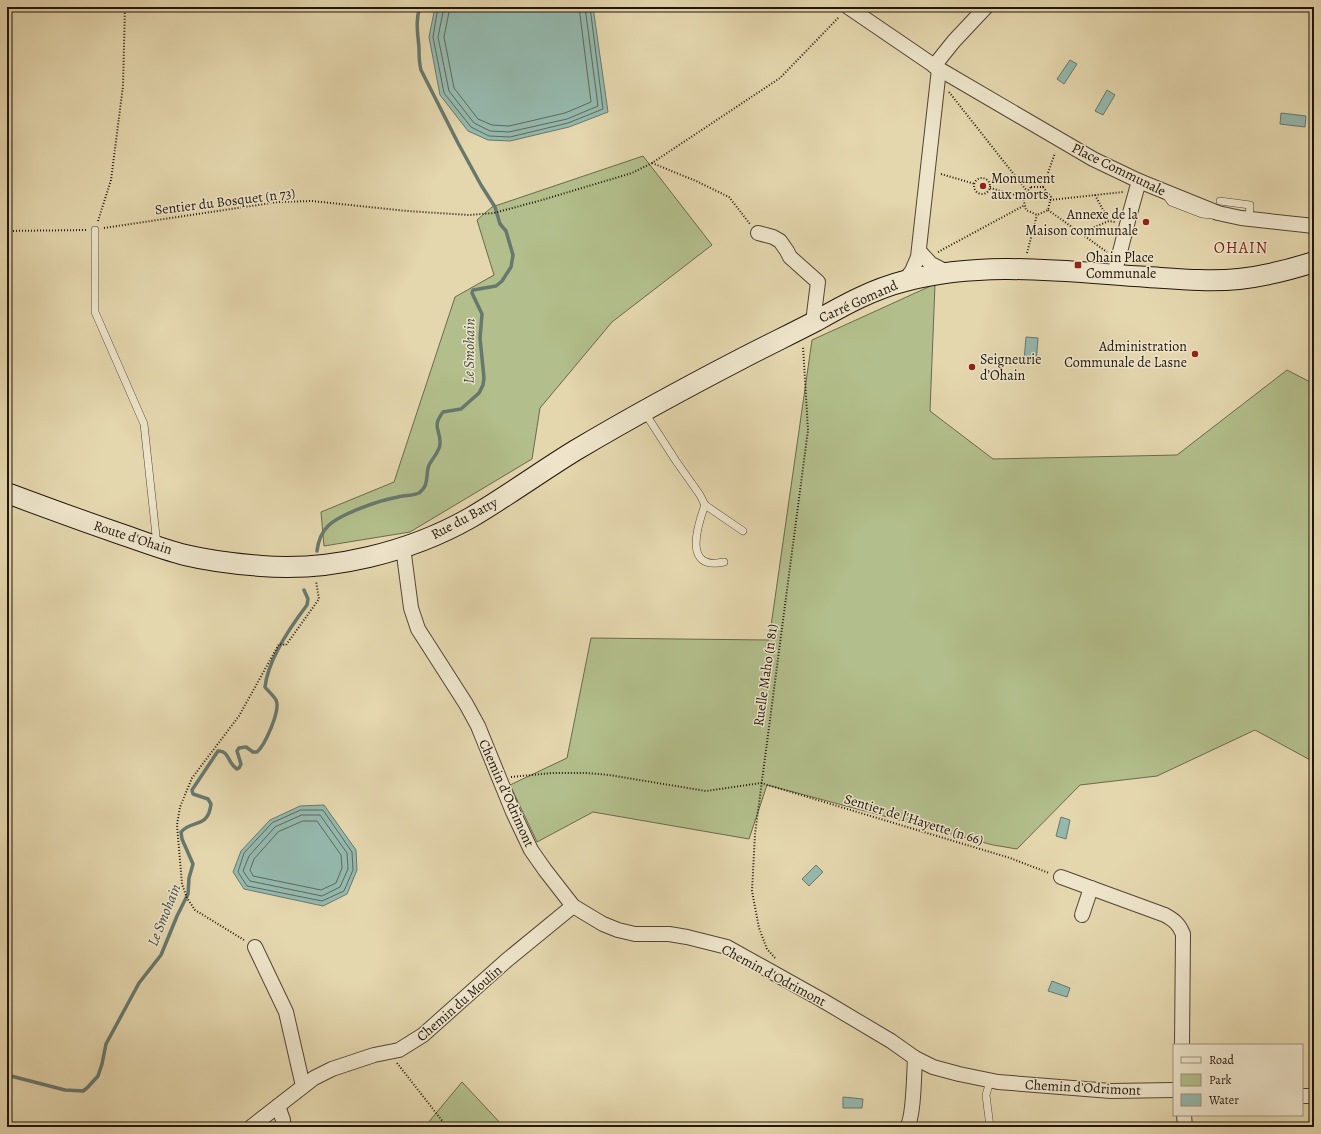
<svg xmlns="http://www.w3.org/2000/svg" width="1321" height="1134" font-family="Alegreya,serif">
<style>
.green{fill:#b2be8b;stroke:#6a6a4b}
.water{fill:#95b9ae;stroke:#67786d}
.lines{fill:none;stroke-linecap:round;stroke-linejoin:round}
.shore{stroke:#5c685c;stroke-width:1}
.stream{stroke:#67786d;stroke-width:3.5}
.lane-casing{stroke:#524634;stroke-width:8}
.street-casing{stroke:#524634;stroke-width:16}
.secondary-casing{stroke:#22160b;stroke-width:22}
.path{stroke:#22160b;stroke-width:2;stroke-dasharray:1 2;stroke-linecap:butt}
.lane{stroke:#ede4ca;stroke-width:7}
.street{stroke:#ede4ca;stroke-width:14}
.secondary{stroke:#ede4ca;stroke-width:20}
.poi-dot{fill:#8f2418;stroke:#ede4ca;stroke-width:1.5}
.labels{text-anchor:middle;stroke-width:3;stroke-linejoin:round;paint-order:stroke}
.street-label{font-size:14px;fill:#22160b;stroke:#ede4ca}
.poi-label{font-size:14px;fill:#22160b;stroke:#ede4ca;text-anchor:start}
.water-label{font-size:15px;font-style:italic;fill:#4a4f44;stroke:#ede4ca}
.quarter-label{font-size:16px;letter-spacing:1px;fill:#7a1f14;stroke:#ede4ca}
</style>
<rect width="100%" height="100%" fill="#e4d6ad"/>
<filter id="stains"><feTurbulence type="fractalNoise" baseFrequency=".005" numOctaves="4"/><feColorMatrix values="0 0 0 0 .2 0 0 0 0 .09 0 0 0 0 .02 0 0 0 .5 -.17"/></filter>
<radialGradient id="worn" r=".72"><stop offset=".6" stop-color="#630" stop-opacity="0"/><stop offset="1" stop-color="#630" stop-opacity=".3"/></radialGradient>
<g class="green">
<polygon points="643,156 712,245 612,322 540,408 532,459 410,532 324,546 321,512 394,482 455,297 494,275 477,220 492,207"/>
<polygon points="935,284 930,411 993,459 1177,455 1287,370 1314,384 1314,762 1255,730 1157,776 1080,785 1017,849 993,845 767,785 749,839 593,812 537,842 510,785 567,758 591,638 769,640 812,340"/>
<polygon points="462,1082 504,1127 427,1127 427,1124"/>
</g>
<g class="water">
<polygon points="435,7 593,7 608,112 569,127 510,141 488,140 468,131 440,95 429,37"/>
<polygon points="1070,60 1077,64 1064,84 1057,79"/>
<polygon points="1107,90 1115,95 1103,115 1095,111"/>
<polygon points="1281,113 1306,116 1305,127 1280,124"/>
<polygon points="1026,337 1038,338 1036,363 1024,361"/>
<polygon points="324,805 356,850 357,870 347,894 323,906 244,889 233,872 241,851 270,820 300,806"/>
<polygon points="1061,817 1070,820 1066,839 1056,836"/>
<polygon points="816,865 823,872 809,886 802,879"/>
<polygon points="1052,981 1070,988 1067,997 1048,991"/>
<polygon points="843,1097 863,1099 862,1108 843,1108"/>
</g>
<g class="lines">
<g class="shore">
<polyline points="438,7 433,37 444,93 471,127 489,136 510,137 568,123 603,109 590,7"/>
<polyline points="444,7 438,37 449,91 474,123 490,131 509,132 567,119 598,106 585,7"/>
<polyline points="450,7 444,37 454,88 478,119 492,125 509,126 565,113 591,102 579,7"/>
<polygon points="301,810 323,810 352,852 353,870 344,891 322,901 247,886 238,872 244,853 272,823"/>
<polygon points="302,815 320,815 347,853 348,869 340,887 322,896 250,881 243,871 249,856 275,827"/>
<polygon points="303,821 317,821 341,855 342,868 336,883 321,890 253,876 250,870 254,859 278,832"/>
</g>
<g class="stream">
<path d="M317,551c1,-9 4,-18 11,-25 12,-12 52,-26 70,-29 6,-2 15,-1 21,-4 11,-8 6,-18 10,-28 3,-6 11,-14 11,-21 1,-15 -9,-16 3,-32l18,-3 18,-16 4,-8 1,-7 -4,-40 2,-24 -10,-21 1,-3 23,-4 6,-5 9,-14 2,-12 -7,-24 -6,-7 -5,-17 -14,-22 -23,-42 -37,-73c-2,-7 -2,-14 -2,-22 -1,-14 -4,-27 1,-41"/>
<path d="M7,1075l58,15 18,1 4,-3 11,-12 4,-12 4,-20 33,-61 22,-28 16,-39 11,-22 1,-16 4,-14 -11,-25 -1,-7c12,-13 27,-3 30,-28l-3,-5 -15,-5 -1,-4 26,-39c11,-1 10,13 19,18l2,-1 2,-4 -4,-13 2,-3 7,-1 7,5h4c8,-7 24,-42 19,-52 -3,-5 -8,-9 -11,-13 3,-27 26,-61 42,-82l1,-6 -4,-9"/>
</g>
<g class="lane-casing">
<g id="lane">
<polyline points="1165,194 1171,202 1202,214 1212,215"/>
<polyline points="1220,201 1250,205 1249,219"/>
<polyline points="95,230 95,312 144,424 157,545"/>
<polyline points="645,413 676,461 700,495 705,505 743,531"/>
<path d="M705,505c-8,22 -22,66 19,57"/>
<polyline points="990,1081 986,1095 990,1127"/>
</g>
</g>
<g class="street-casing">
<g id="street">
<polyline points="848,7 939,69 1093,159 1139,181 1218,213 1241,218 1314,226"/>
<polyline points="934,66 954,41 986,7"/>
<polyline points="758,233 773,237 780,241 787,251 790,257 818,282 813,322"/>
<polyline points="919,251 931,264 947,272"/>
<polyline points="1114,275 1130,213 1139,181"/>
<polyline points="904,281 912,271 918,257 939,69"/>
<polyline points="403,547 411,608 418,629 466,704 478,726 513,812 531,850 545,870 573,906 603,924 618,930 635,934 669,934 687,937 727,947 822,1000 891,1041 915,1058 933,1067 959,1074 998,1082 1111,1091 1174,1090"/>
<path d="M1061,877l104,38c9,5 14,9 18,19l-1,111"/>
<polyline points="1082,915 1091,888"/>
<polyline points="255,947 286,1012 303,1086"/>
<polyline points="1302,1096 1314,1096"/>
<polyline points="278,1106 283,1120 283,1127"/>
<polyline points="1184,1115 1185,1127"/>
<polyline points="251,1127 314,1078 332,1069 374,1055 399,1050 423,1035 507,960 573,906"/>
<path d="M907,1127c7,-10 7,-55 8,-69"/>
</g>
</g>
<g class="secondary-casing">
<path id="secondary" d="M7,493c35,13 70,26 105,38 24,8 49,18 73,24 25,6 51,9 76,11 69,6 149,-14 209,-48 36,-21 70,-46 106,-68 54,-32 109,-62 165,-91 25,-13 50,-25 75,-38 28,-16 57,-32 89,-40 81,-21 161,-9 243,-4 30,2 61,5 91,2 26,-3 50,-9 75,-17"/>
</g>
<g class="path">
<polyline points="949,92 1027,191"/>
<polyline points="652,163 696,181 729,197 750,224"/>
<polyline points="941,174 975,184"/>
<circle cx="982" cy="186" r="8"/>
<polygon points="1031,187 1043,187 1051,197 1048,210 1037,215 1026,210 1023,197"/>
<polyline points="1043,187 1055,153"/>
<polyline points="990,188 1023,197"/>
<polyline points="1095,195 1109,221"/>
<polyline points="1050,200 1123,192"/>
<polyline points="1048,210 1107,252"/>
<polyline points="98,221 111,180 123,86 125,7"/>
<polyline points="104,228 278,202 312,201 407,211 469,215 494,213 542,200 632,173 652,163 780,78 839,17"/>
<polyline points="7,231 86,230"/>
<polyline points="1080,233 1109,221 1115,222"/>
<polyline points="938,252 1025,205"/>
<polyline points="1027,253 1037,215"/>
<polyline points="511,777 552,773 587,773 609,775 706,791 761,783 1010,858 1049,873"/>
<polyline points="244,940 195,910 187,898 182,884 177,825 180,807 192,778 239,716 279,644 286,645 319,599 316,581"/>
<polyline points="775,958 767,949 759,928 752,891 755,834 808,430 803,346"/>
<polyline points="397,1063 447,1127"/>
</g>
<use href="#lane" class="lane"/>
<use href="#street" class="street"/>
<use href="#secondary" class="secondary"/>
</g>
<g class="poi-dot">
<circle cx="983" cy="186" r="4"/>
<circle cx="1146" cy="222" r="4"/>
<rect x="1074" y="261" width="8" height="8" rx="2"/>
<circle cx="1195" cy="354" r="4"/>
<circle cx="972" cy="367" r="4"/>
</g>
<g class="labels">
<g class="street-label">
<text transform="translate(1119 169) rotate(26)" y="5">Place Communale</text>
<text transform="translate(225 201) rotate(-7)" y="5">Sentier du Bosquet (n 73)</text>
<text transform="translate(858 301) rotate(-24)" y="5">Carré Gomand</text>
<text transform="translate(464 518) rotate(-28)" y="5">Rue du Batty</text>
<text transform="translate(133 537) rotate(18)" y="5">Route d'Ohain</text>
<text transform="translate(765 675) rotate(-82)" y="5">Ruelle Maho (n 81)</text>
<text transform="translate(507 793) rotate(66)" y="5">Chemin d'Odrimont</text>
<text transform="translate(914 819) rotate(17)" y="5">Sentier de l'Hayette (n 66)</text>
<text transform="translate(774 975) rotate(28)" y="5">Chemin d'Odrimont</text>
<text transform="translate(459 1003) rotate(-41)" y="5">Chemin du Moulin</text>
<text transform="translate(1083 1087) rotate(3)" y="5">Chemin d'Odrimont</text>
</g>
<g class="poi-label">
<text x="991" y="183">Monument<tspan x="991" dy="16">aux morts</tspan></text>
<text x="1138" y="219" text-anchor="end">Annexe de la<tspan x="1138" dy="16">Maison communale</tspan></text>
<text x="1086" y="262">Ohain Place<tspan x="1086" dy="16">Communale</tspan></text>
<text x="1187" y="351" text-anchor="end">Administration<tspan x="1187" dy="16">Communale de Lasne</tspan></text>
<text x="980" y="364">Seigneurie<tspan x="980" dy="16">d’Ohain</tspan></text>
</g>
<g class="water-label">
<text transform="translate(469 351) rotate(-89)" y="5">Le Smohain</text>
<text transform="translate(164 915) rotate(-68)" y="5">Le Smohain</text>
</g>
<g class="quarter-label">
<text x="1241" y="253">OHAIN</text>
</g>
</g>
<rect width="1321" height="1134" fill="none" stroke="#e4d6ad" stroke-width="24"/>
<rect x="8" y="8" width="1305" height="1118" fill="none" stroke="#22160b" stroke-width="2"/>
<rect x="12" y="12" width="1297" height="1110" fill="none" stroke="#22160b"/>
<rect x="1173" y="1044" width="130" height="72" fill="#ede4ca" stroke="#9c927e"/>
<rect x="1181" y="1057" width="20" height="6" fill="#ede4ca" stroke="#9c927e"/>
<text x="1209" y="1064" font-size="12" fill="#22160b">Road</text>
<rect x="1181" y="1074" width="20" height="12" fill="#b2be8b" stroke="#9c927e"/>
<text x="1209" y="1084" font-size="12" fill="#22160b">Park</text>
<rect x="1181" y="1094" width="20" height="12" fill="#95b9ae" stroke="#9c927e"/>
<text x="1209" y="1104" font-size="12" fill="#22160b">Water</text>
<rect width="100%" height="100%" filter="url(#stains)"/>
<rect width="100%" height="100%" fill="url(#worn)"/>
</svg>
